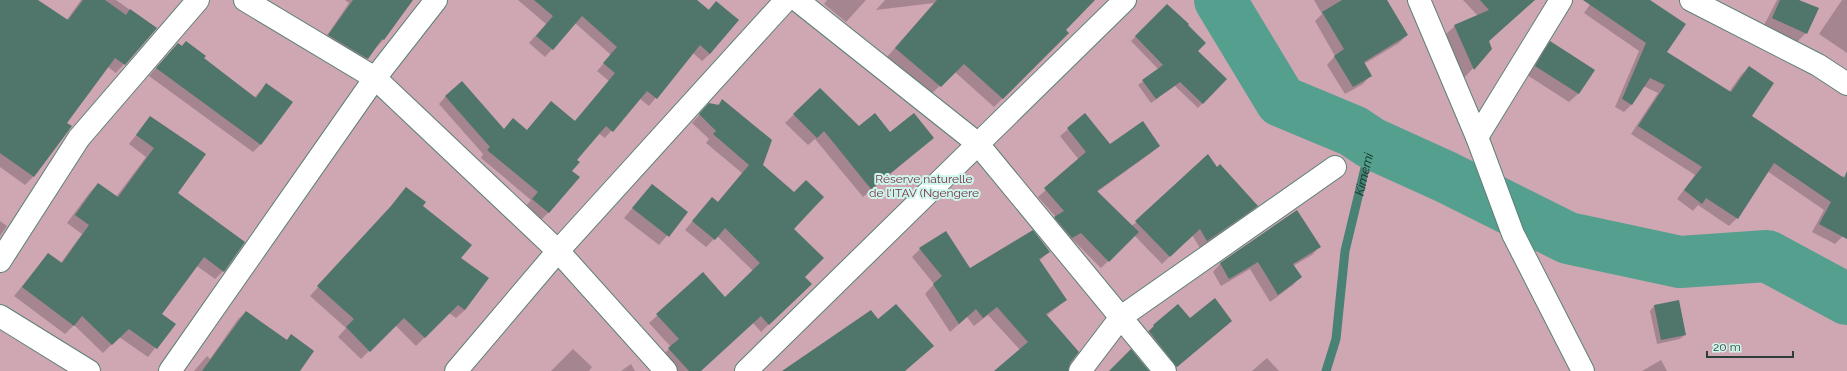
<svg xmlns="http://www.w3.org/2000/svg" width="1847" height="371" font-family="Raleway,sans-serif">
<style>
.green{fill:#cfa7b3}
.shadow{fill:#0003}
.lines{fill:none;stroke-linecap:round;stroke-linejoin:round}
.stream{stroke:#498274;stroke-width:9}
.river{stroke:#559f8e;stroke-width:52}
.building{fill:#50756b}
.minor-casing{stroke:#5c8177;stroke-width:24}
.tertiary-casing{stroke:#5c8177;stroke-width:24}
.secondary-casing{stroke:#5c8177;stroke-width:24}
.minor{stroke:#fff;stroke-width:22}
.tertiary{stroke:#fff;stroke-width:22}
.secondary{stroke:#fff;stroke-width:22}
.labels{text-anchor:middle;stroke-width:4;stroke-linejoin:round;paint-order:stroke}
.park-label{font-size:12px;fill:#792e4c;stroke:#cef7eb}
.water-label{font-size:13px;font-style:italic;fill:#0f332c;stroke:#cef7eb}
</style>
<rect width="100%" height="100%" fill="#c1eade"/>
<rect class="green" x="0" y="0" width="1847" height="371"/>
<g class="shadow">
<polygon points="0,0 36,0 66,21 81,0 116,0 156,28 116,73 108,67 66,123 70,126 33,177 25,185 0,167"/>
<polygon points="345,0 412,0 383,40 359,67 321,44 349,3"/>
<polygon points="518,0 695,0 708,10 716,2 710,54 702,61 693,53 649,106 639,98 605,138 598,133 576,160 549,212 541,220 525,207 531,200 481,158 483,154 439,104 446,96 503,130 527,130 551,103 574,122 609,81 597,71 611,55 575,23 545,57 529,43 546,24"/>
<polygon points="827,0 866,0 846,22 824,4"/>
<polygon points="885,0 1087,0 1064,30 1068,33 994,107 955,72 931,94 887,57 934,3 876,10"/>
<polygon points="1314,0 1386,0 1407,35 1399,43 1364,64 1371,75 1363,84 1345,94 1327,65 1335,56 1315,21 1322,14"/>
<polygon points="1463,0 1534,0 1488,42 1491,49 1464,78 1446,34 1455,26 1478,16"/>
<polygon points="1593,0 1649,0 1666,52 1729,92 1741,75 1749,67 1751,116 1841,177 1843,176 1847,179 1847,229 1843,236 1835,244 1812,232 1824,210 1767,171 1737,218 1729,226 1698,205 1693,211 1677,199 1695,175 1631,134 1658,93 1643,86 1632,104 1624,112 1615,107 1639,51 1584,13"/>
<polygon points="1777,0 1797,0 1806,33 1797,42 1763,27"/>
<polygon points="1842,0 1847,0 1847,53 1819,34"/>
<polygon points="1167,5 1196,51 1225,79 1198,108 1175,86 1151,103 1138,85 1159,70 1131,41"/>
<polygon points="186,42 202,59 254,98 266,85 261,144 253,152 149,76 178,44 181,47"/>
<polygon points="1551,43 1593,70 1578,94 1569,102 1527,75 1542,51"/>
<polygon points="820,89 859,127 890,134 933,138 863,197 815,139 808,145 785,123"/>
<polygon points="722,100 762,165 793,229 804,277 810,284 761,332 753,323 700,371 674,371 661,357 671,347 649,323 703,274 725,298 753,271 717,236 706,247 685,230 712,198 717,203 742,173 706,143 709,139 692,123 701,113 717,106"/>
<polygon points="1085,115 1110,145 1159,146 1151,153 1097,192 1131,226 1217,169 1256,206 1249,213 1200,248 1192,235 1162,264 1134,235 1101,268 1073,240 1064,245 1048,225 1056,217 1038,197 1079,160 1060,136"/>
<polygon points="150,117 176,193 223,271 215,279 197,266 161,315 174,324 148,357 119,337 103,353 74,325 65,334 14,296 48,254 60,264 82,234 67,223 90,192 98,184 116,197 146,157 129,144"/>
<polygon points="652,185 687,212 659,245 624,218"/>
<polygon points="406,188 422,206 459,258 465,310 456,318 449,313 416,346 395,325 361,359 338,337 346,328 310,296 383,216"/>
<polygon points="1297,212 1319,247 1312,255 1293,266 1300,277 1293,285 1270,302 1250,269 1221,286 1213,272 1220,264"/>
<polygon points="0,221 7,226 0,236"/>
<polygon points="920,249 970,270 1049,252 1039,261 1066,300 1046,316 1078,352 1067,371 996,371 1020,350 988,315 974,326 967,317 950,332 925,294 934,284 912,257"/>
<polygon points="1678,301 1685,335 1680,339 1657,344 1650,311 1654,306"/>
<polygon points="1178,305 1190,319 1223,328 1172,371 1146,333"/>
<polygon points="246,312 286,341 291,336 298,371 194,371 207,356 210,359 238,319"/>
<polygon points="573,349 592,367 589,371 551,371"/>
<polygon points="1267,358 1279,371 1252,371"/>
<polygon points="1661,360 1667,371 1642,371"/>
<polygon points="631,364 635,371 621,371"/>
</g>
<g class="lines">
<path class="stream" id="s1" d="M1326,371l10,-32 9,-88 26,-108"/>
<polyline class="river" points="1220,0 1281,101 1353,131 1371,143 1446,177 1568,238 1680,262 1767,256 1847,299"/>
</g>
<g class="building">
<polygon points="0,0 38,0 68,20 83,0 105,0 126,15 130,9 157,28 125,65 115,58 67,123 72,126 34,177 0,153"/>
<polygon points="353,0 413,0 384,40 382,39 368,59 328,35"/>
<polygon points="534,0 697,0 709,10 716,1 739,20 710,54 700,45 657,99 647,91 613,132 606,126 577,160 580,162 572,171 580,177 549,213 532,199 538,192 487,150 490,147 445,96 462,81 504,129 513,118 527,130 551,101 575,121 615,73 603,63 617,47 582,16 553,50 536,36 553,16"/>
<polygon points="937,0 1095,0 1066,30 1069,33 1003,99 964,64 941,87 895,48"/>
<polygon points="1342,0 1387,0 1408,35 1364,62 1372,76 1353,87 1334,56 1344,49 1322,12"/>
<polygon points="1480,0 1535,0 1489,41 1492,49 1474,70 1454,25 1489,10"/>
<polygon points="1583,0 1650,0 1686,24 1667,52 1731,92 1749,66 1774,83 1752,116 1844,178 1847,171 1847,239 1819,224 1831,202 1774,163 1738,219 1706,198 1702,204 1684,190 1702,167 1638,126 1665,85 1650,78 1632,105 1622,99 1646,43"/>
<polygon points="1780,0 1799,0 1819,8 1807,34 1772,18"/>
<polygon points="1167,4 1189,24 1188,25 1206,43 1198,51 1227,79 1203,104 1180,82 1156,99 1142,80 1163,65 1135,36"/>
<polygon points="186,41 206,56 204,58 256,98 266,83 293,102 261,145 156,68 178,43 182,46"/>
<polygon points="1550,41 1595,70 1579,94 1535,66"/>
<polygon points="820,88 859,126 875,113 890,132 914,113 934,138 871,189 824,131 817,138 793,114"/>
<polygon points="722,99 772,140 763,165 794,192 806,180 824,197 794,229 824,258 805,277 812,284 769,325 761,316 701,371 689,371 668,348 679,339 656,314 703,272 725,297 760,263 725,228 715,240 692,221 712,197 718,202 749,165 713,134 716,131 699,114 709,103 719,105"/>
<polygon points="1085,113 1110,144 1143,121 1160,146 1097,191 1139,232 1109,262 1081,233 1072,238 1054,217 1064,211 1044,188 1086,152 1067,128"/>
<polygon points="150,116 206,154 178,193 245,242 224,272 204,257 162,314 176,324 157,349 129,329 112,345 82,316 74,326 22,287 48,253 62,263 89,225 75,215 98,183 118,197 154,148 136,135"/>
<polygon points="1208,154 1217,167 1220,164 1258,206 1207,241 1200,229 1170,257 1135,221"/>
<polygon points="652,184 688,212 669,237 632,208"/>
<polygon points="406,187 426,202 423,206 472,245 461,258 489,278 465,310 458,305 425,338 404,318 370,352 346,327 354,319 317,286 391,206"/>
<polygon points="1297,210 1321,247 1293,264 1302,277 1278,295 1258,262 1229,279 1220,263"/>
<polygon points="1033,230 1050,252 1039,259 1067,300 1046,314 1079,352 1070,363 1068,371 994,371 1028,342 997,307 983,318 976,309 959,324 933,284 942,276 919,248 946,231 970,268"/>
<polygon points="1215,298 1232,321 1177,367 1149,331 1154,326 1153,325 1178,304 1190,318"/>
<polygon points="1679,300 1686,335 1661,340 1654,305"/>
<polygon points="896,304 934,346 905,371 782,371 871,310 878,319"/>
<polygon points="246,311 287,340 291,334 314,351 300,371 202,371"/>
<polygon points="1131,349 1149,371 1109,371"/>
</g>
<g class="lines">
<g class="minor-casing">
<g id="minor">
<polyline points="245,0 375,78 558,251 666,371"/>
<polyline points="797,0 977,143 1165,371"/>
<polyline points="1691,0 1818,65 1847,84"/>
<polyline points="1477,137 1561,0"/>
<polyline points="0,261 79,138 198,0"/>
<polyline points="170,371 375,78 436,0"/>
<polyline points="456,371 558,251 786,0"/>
<polyline points="746,371 1125,0"/>
<polyline points="1080,371 1121,317 1335,167"/>
</g>
</g>
<g class="tertiary-casing">
<polyline id="tertiary" points="1419,0 1477,137 1513,234 1583,371"/>
</g>
<g class="secondary-casing">
<polyline id="secondary" points="0,316 89,371"/>
</g>
<use href="#minor" class="minor"/>
<use href="#tertiary" class="tertiary"/>
<use href="#secondary" class="secondary"/>
</g>
<g class="labels">
<g class="park-label">
<text x="924" y="183">Réserve naturelle<tspan x="924" dy="14">de l'ITAV (Ngengere</tspan></text>
</g>
<g class="water-label">
<text dy="5" stroke="none"><textPath href="#s1" startOffset="201">Kimemi</textPath></text>
</g>
</g>
<path d="M1707 351v6h86v-6" fill="none" stroke="#2d3d39" stroke-width="2"/>
<text x="1713" y="351" font-size="12" fill="#2d3d39" stroke="#cef7eb" stroke-width="3" paint-order="stroke">20 m</text>
</svg>
